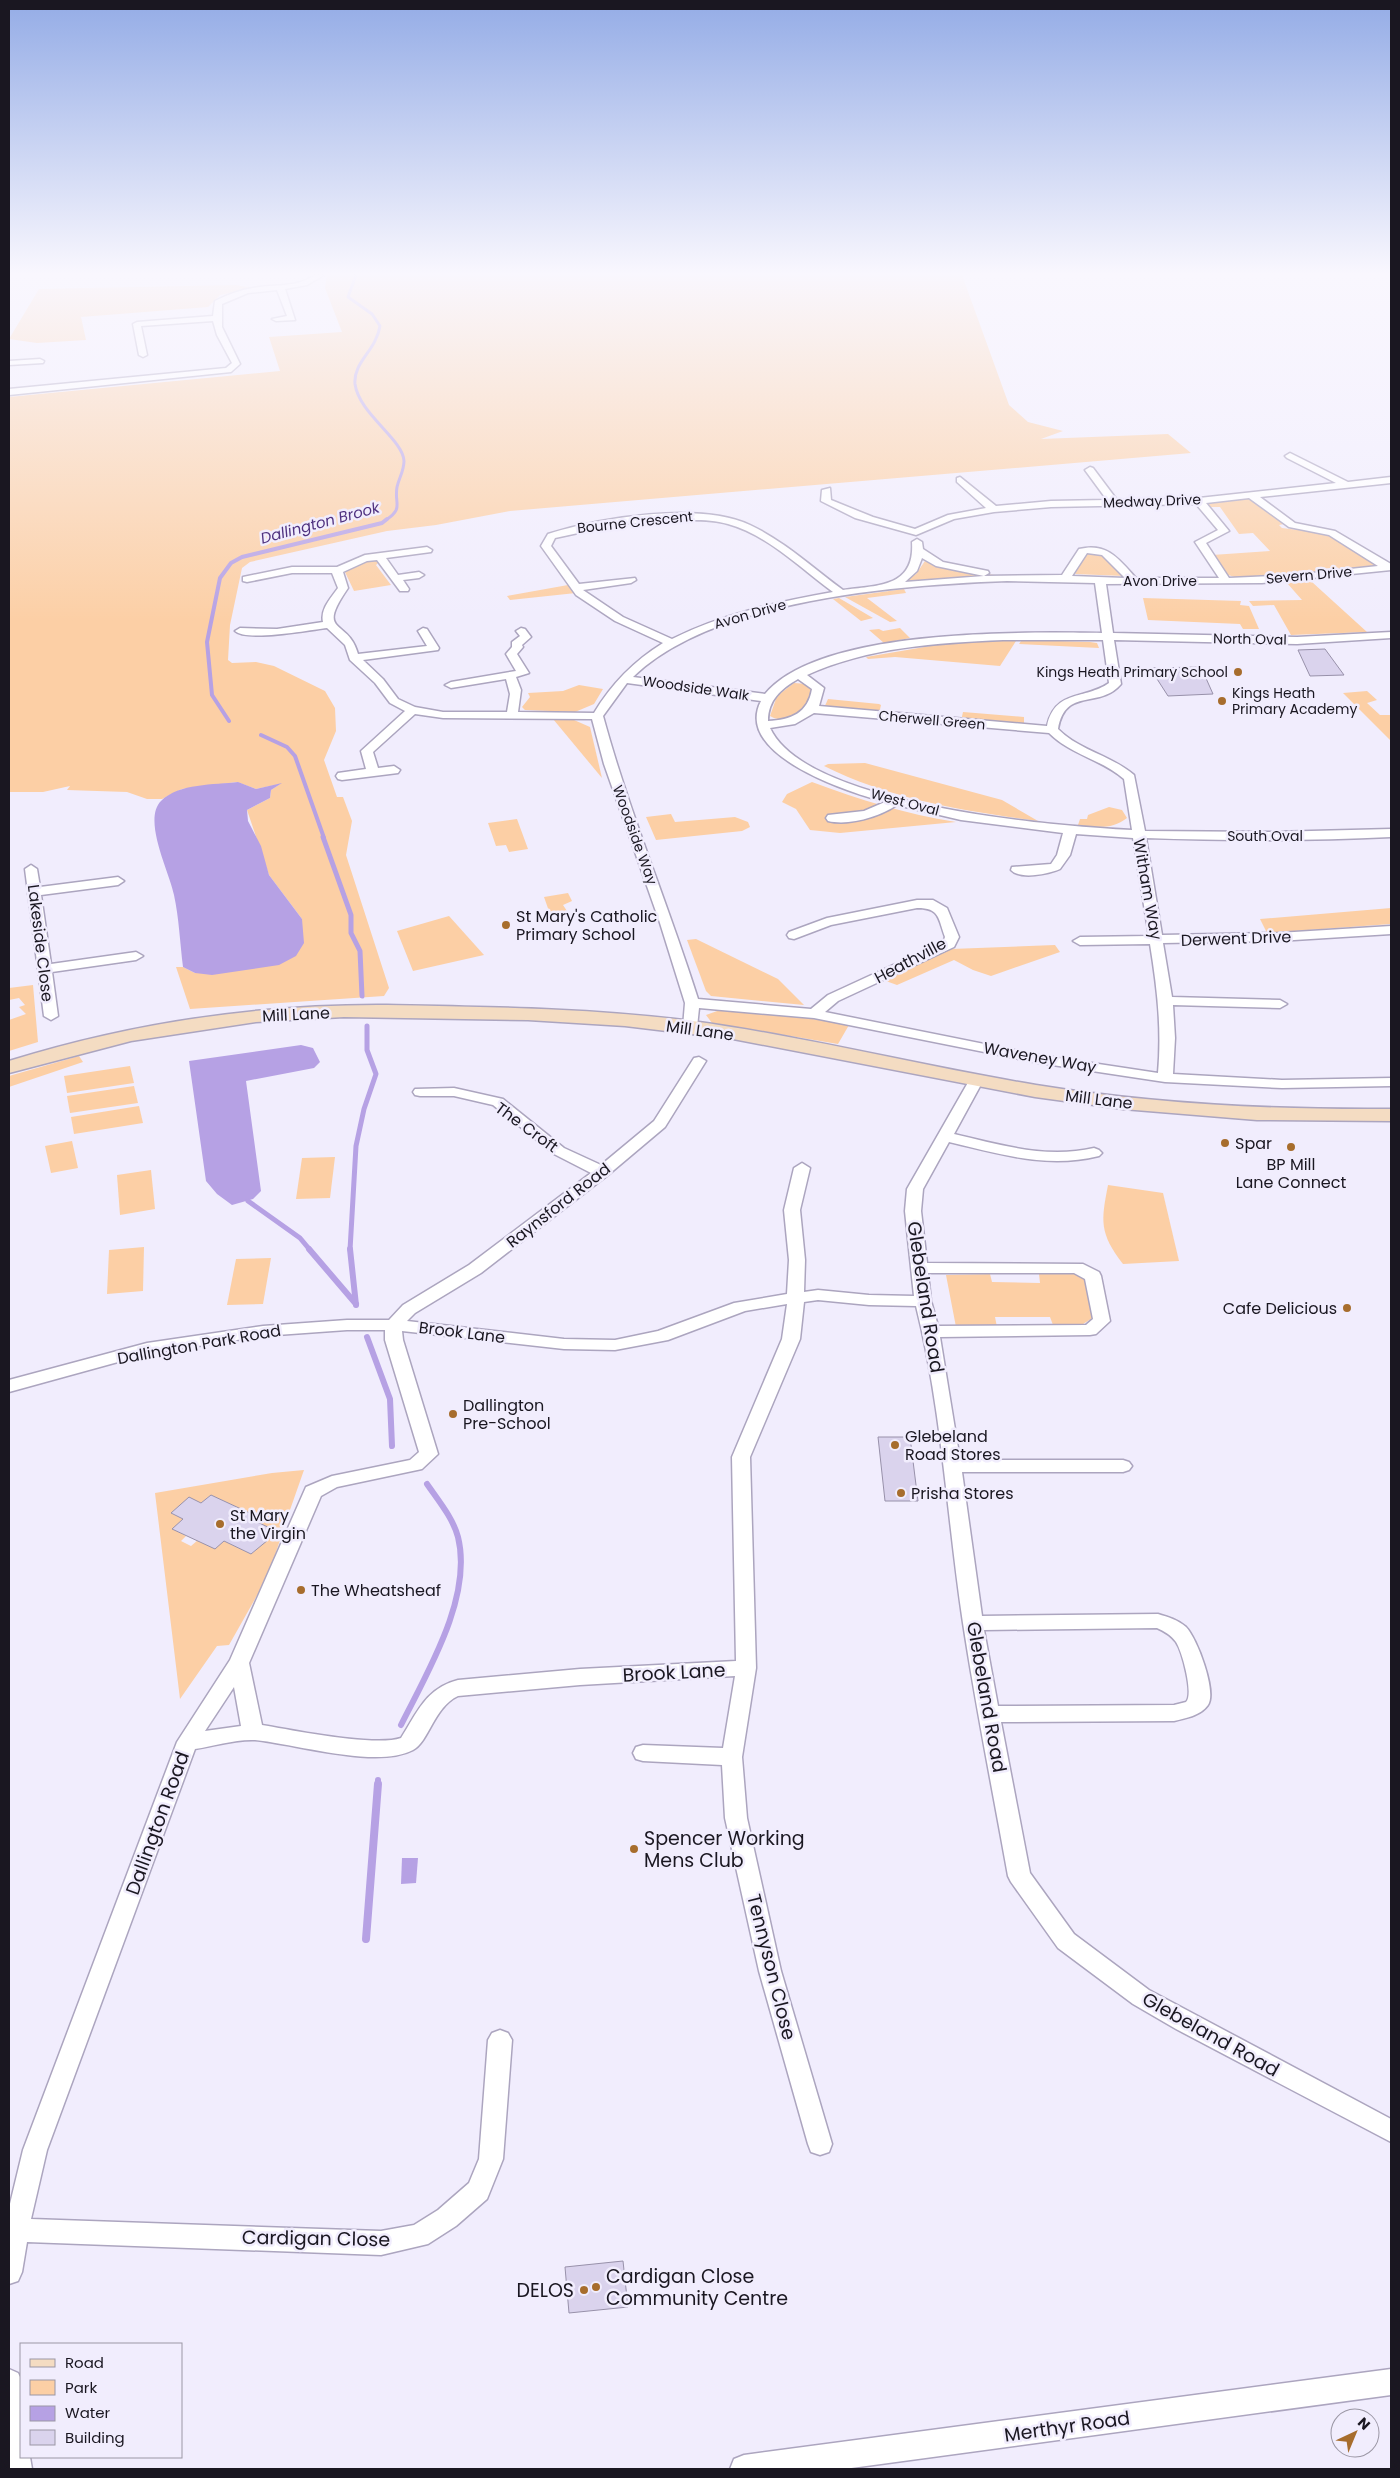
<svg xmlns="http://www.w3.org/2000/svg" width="1400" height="2478" font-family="Poppins,sans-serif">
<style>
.green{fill:#fccfa5}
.water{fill:#b6a1e4}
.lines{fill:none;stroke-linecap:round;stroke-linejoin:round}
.stream-far4{stroke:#b6a1e4;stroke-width:3}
.stream-far3{stroke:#b6a1e4;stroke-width:4}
.stream-far2{stroke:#b6a1e4;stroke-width:5}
.stream-far1{stroke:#b6a1e4;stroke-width:6}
.stream{stroke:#b6a1e4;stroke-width:8}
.building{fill:#dad3ed;stroke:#9891aa}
.street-casing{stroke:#aca5bf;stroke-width:3}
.secondary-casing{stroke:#aca5bf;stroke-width:3}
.street{fill:#fff;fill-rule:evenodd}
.secondary{fill:#f4dcc2;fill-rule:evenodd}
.poi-dot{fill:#a76d2d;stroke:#f1edfd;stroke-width:2}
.labels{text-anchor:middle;stroke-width:5;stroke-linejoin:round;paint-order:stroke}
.far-street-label{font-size:14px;fill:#1a1721;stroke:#f1edfd}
.far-poi-label{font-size:14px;fill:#1a1721;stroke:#f1edfd;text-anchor:end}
.far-water-label{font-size:15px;font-style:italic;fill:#503280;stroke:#f1edfd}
.street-label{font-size:16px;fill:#1a1721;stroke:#f1edfd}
.poi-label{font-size:16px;fill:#1a1721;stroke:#f1edfd;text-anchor:start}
.near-street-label{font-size:19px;fill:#1a1721;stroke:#f1edfd}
.near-poi-label{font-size:19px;fill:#1a1721;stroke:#f1edfd;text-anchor:start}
</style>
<rect width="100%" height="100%" fill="#f1edfd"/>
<g class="green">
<polygon points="327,275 962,275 1009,405 1028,422 1063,431 1041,439 1168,434 1191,453 510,511 436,525 387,531 250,562 242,568 230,625 228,660 232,663 256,662 274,666 325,691 335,708 336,731 324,760 337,797 343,797 352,821 346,855 389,988 384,996 190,1009 176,967 183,967 195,973 302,919 269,875 247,810 270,798 271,790 280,784 256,789 237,782 182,789 162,799 147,799 127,792 67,790 70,786 43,792 9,792 9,397 280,371 269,337 342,332 325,288"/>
<polygon points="236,285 253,288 220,295 208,307 81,317 86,340 37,343 9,339 39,289"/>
<polygon points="1247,499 1253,500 1284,522 1284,524 1279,525 1282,528 1331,534 1377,564 1374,567 1314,573 1235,577 1228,575 1212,555 1270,551 1253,533 1239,534 1220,507 1208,507 1205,504 1208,502"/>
<polygon points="1087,552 1101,552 1124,576 1075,574"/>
<polygon points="371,560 379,562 376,565 391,585 354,591 345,572 357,563"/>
<polygon points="925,561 952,570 1003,576 908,583 905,581 916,574"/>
<polygon points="1312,582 1367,632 1291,635 1274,605 1253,606 1249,601 1302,600 1287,583"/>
<polygon points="568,585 576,593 510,600 507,596"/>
<polygon points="904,589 906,593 867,598 897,621 890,622 845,597"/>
<polygon points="839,598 873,618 861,621 833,599"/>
<polygon points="1143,598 1241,601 1240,605 1249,606 1259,629 1243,629 1240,624 1148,620"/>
<polygon points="900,628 910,638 884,643 869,630 879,629 883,631"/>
<polygon points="1013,639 1016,641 1000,666 895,657 868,659 866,657 948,643"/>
<polygon points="1027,640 1090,642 1097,643 1099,648 1019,644 1021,641"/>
<path d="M794,683l13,1 6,4c-3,21 -22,40 -43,28l7,-20z"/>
<polygon points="579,685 603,689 594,704 575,712 525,710 522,707 530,697 528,693 563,691"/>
<polygon points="1367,691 1377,700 1367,703 1380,715 1391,715 1391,741 1343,693"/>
<polygon points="828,699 879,704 881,705 879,714 824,708"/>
<polygon points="963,712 1024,717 1024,726 961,721"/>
<polygon points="553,719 574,720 590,727 602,778"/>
<path d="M865,763l137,37 36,21c-73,-10 -146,-21 -214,-55l4,-2z"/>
<path d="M812,782c48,18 94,32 144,40l-116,11 -30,-3 -14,-21 -14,-7 5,-8z"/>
<path d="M1109,807l13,3 5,8c-15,12 -31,9 -49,7l2,-6h7l1,-4z"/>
<polygon points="671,814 675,822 735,817 748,822 750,827 742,831 656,840 646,817"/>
<polygon points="517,819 528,849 509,852 506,845 496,846 488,823"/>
<polygon points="568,893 572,901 563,905 567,911 550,914 544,897"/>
<polygon points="1391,908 1391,924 1267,933 1260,919"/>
<polygon points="449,916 484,955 413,971 397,931"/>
<polygon points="696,939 778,979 804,1005 711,996 706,991 687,940"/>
<polygon points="1055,945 1060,952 991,976 973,970 954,960 897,985 883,980 951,949"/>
<polygon points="33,985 38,1042 9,1051 9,1020 26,1014 19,1007 25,1005 19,998 9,1000 9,988"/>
<polygon points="720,1010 789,1015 849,1025 838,1044 712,1023 706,1015"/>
<polygon points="79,1056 83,1062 9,1087 9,1076"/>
<polygon points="130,1066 134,1083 67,1093 64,1076"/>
<polygon points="134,1086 138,1103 70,1113 67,1096"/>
<polygon points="139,1106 143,1123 74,1134 71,1117"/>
<polygon points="72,1141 78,1168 51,1173 45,1146"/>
<polygon points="335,1157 330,1198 296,1199 302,1158"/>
<polygon points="151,1170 155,1209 120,1215 117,1175"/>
<path d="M1108,1185l55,8 16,68 -56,3c-24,-31 -22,-43 -15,-79z"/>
<polygon points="144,1247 143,1291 107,1294 109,1250"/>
<polygon points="271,1258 263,1304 227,1305 236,1259"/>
<polygon points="1077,1273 1086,1279 1094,1317 1080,1326 1053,1325 1050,1317 995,1317 997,1327 956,1327 946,1275 990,1274 992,1282 1040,1283 1039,1274"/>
<polygon points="304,1470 284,1527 272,1529 251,1519 254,1515 211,1495 201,1503 189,1498 171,1513 183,1519 173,1529 186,1536 181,1541 191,1546 198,1540 224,1541 251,1554 267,1540 263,1537 269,1532 283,1531 268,1576 229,1645 217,1646 180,1699 155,1493 272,1473"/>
</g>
<g class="water">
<path d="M238,782l18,7 26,-6 -11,7 -1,8 -23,12 1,11 13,25 8,29 33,44 2,24 -8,13 -17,9 -67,10 -17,-2 -12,-6c-3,-24 -4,-49 -9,-72 -4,-22 -32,-75 -13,-94 18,-18 53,-16 77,-19z"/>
<polygon points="301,1045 313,1048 320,1062 314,1068 246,1081 261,1191 253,1199 232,1205 217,1194 206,1181 189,1061"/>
<polygon points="402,1858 418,1858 416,1883 401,1884"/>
</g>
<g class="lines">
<path class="stream-far4" d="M356,275l-8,22 24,17 8,12c-4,25 -27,36 -25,58 4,30 48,55 49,77 0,10 -5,17 -7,26 -3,17 7,21 -11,33"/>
<g class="stream-far3">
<polyline points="229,721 212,695 207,642 220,578 231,563 242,557 382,523 387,519"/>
<polyline points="261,735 287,747 295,756 324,838"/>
</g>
<g class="stream-far2">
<polyline points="323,837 351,915 351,933 360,951 362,996"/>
<polyline points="248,1201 300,1238 310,1250"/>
<polyline points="350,1250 356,1146 364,1109 376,1074 367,1050 367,1026"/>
</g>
<g class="stream-far1">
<polyline points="309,1249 356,1304"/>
<polyline points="350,1249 356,1305"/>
<polyline points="367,1337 390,1399 392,1446"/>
<path d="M401,1725c26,-52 72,-128 57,-188 -5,-19 -20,-37 -31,-53"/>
<polyline points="378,1785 378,1780"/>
</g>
<polyline class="stream" points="366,1939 378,1784"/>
</g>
<g class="building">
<polygon points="1325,649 1344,675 1310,676 1298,650"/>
<polygon points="1201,667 1213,694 1168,696 1150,668"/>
<polygon points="878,1437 910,1437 918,1501 885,1501"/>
<polygon points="211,1495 254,1515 251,1519 272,1529 263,1537 268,1540 251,1554 224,1541 215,1549 172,1529 183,1519 171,1513 189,1497 201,1503"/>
<polygon points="623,2261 628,2307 569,2313 565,2267"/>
</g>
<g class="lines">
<g class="street-casing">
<g id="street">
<path d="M315,275h9l-17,10 -22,4 10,31 -19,1 -4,-2 15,-3 -10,-26 -29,3 -26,11v23l18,37 -9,8 -222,23v-6l217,-21 6,-5 -15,-28 -4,-14 -72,5 6,29 -4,2 -4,-2 -6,-31 4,-2 76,-6 2,-15c12,-6 25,-11 38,-13 21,-4 44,0 62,-13z"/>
<polygon points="40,359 44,361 43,363 9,365 9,361"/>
<path d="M1290,453l58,29 43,-5v6l-131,14 35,26 40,8 56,33v6l-129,13 -156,1 7,49 184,4 94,-5v6l-94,6 -183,-4 7,44c-22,26 -55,2 -63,45 22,22 53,26 76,46l11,56 126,1 120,-3v8c-81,4 -164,4 -245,1l16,97 116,-2 113,-7v8l-113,7 -115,2 9,54 108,3 7,4 -7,4 -107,-3 2,33 -2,36 109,6 109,-2v8l-109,2 -117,-6 -126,-19 -225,-45 -115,-10 -2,19 -7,4 -5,-1 -2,-3 2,-24 -25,-80 -56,-159 -12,-45 -149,-1 -28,-4 -42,38 5,16 16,-2 6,4 -2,3 -56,7 -4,-1 -2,-3 2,-3 28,-4 -5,-18 44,-40 -15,-8 -15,-20 -25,-23 -5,-15 -18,-17c-17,2 -81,14 -92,3l5,-3 37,1 46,-7c-3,-13 8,-24 15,-34l-6,-15h-40l-45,9 -4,-1v-4l49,-10h45l28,-12 62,-8 5,3 -1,2 -45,6 12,17 21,-3 5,3 -5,3 -16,2 6,9 -1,2h-8l-23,-31 -10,1 -24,11 5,16c-33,48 0,29 10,66l69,-8 -9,-15 5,-3 4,1 12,19 -1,2 -75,10 20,19 15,20 17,8 28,5h64l3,-18 -4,-15 -55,9 -6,-3 6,-3 65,-11 -10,-17 6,-7v-5l8,-6 -4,-5 5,-3 4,1 6,8 -9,8 1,2 -6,7 12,19 -13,4 5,13 -3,22 76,1c18,-30 40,-52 69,-70l-48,-22 -39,-26 -35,-49 7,-12c51,-16 151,-33 202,-9 34,16 63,43 93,65 34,-5 72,-2 69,-48l5,-3 5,3 1,7 20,13 45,9 1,2 -5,3 78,-1 17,-26c28,-7 40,10 57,29h83l-24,-36 23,-12 -22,-26 -145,3 -57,5 -40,7 -38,16 -61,-17 -34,-17 1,-11 8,-2 1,12 42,17 42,12 33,-14 38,-7 -29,-26v-4l3,-1 36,29 55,-5 56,-1 -22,-30 5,-3 3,1 24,32 82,-2 137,-15 -49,-25 -2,-2zM1249,498l40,29 40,8 49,31 -84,9 -65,3 -23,-35 23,-12 -23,-28zM678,520c16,0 34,-1 50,4 40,11 72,44 105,68 -56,10 -111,22 -161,47l-49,-22 -40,-27 48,-7 5,-3 -1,-2 -56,6 -28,-38 4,-8 65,-14zM1087,553l15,2 23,23 -53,-2zM922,558l14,8 48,10 -79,6 12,-11zM1007,581l88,2 7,50c-81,-1 -282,-5 -337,61l-132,-17c80,-78 266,-92 374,-96zM1003,640h100l6,43c-24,17 -54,6 -62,43l-228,-20 5,-18 -17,-13c62,-28 129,-32 196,-35zM798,679l14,10c-4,24 -21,31 -44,32 0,-21 13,-32 30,-42zM627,683l134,18c-28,54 87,91 124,101l-21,9 -36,4 -2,3 2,3c21,5 51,-4 69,-16l64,15 102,13 -6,22 -6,9 -39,3 -1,3c9,10 38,4 49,-1l10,-14 6,-21 57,4 16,98 -69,1 -7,4 7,4 70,-1c7,43 12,84 8,129l-119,-18 -214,-43 13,-11 116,-54 5,-10 -12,-29 -14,-8h-16l-90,18 -38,14 -2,3 2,3 5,1 37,-14 86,-17c23,0 21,10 28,29l-2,5 -115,53 -17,14 -113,-10c-30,-95 -69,-187 -95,-283zM814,713l235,20c22,22 52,26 75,46l8,51c-78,-4 -326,-24 -362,-102l25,-4z"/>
<polygon points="31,865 37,869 40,887 118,877 124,881 118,885 41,895 51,964 136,952 143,956 136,960 52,972 58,1016 51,1020 44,1016 25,869"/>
<path d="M699,1057l7,4 -41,66 -57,48 -127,98 -66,40 -8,8 157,18 51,1 43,-9 76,-28 53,-9 2,-34 -5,-50 10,-42 8,-5 8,5 -10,42 5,50 -1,32 14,-2 51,5 45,1 -9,-85 2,-22 63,-110 7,-4 7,4 -30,55c47,11 92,25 140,14l5,2 3,3 -3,3c-52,13 -99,-2 -150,-14l-26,47 -2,22 6,52 156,1 16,8 2,4 9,45 -14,13 -6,1 -150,2 20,123h163l6,2 3,4 -3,4 -6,2h-161l20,144 176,-2c10,3 20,6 28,13 11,11 31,65 22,78 -8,11 -22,13 -34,16l-173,1 29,151 44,61 75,56 242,129v23l-215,-113 -43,-25 -75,-56 -47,-66 -3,-6c-15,-84 -32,-168 -45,-253 -16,-105 -21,-214 -47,-317l-47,-1 -51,-5 -14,2 -4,37 -50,118 6,211 -14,89 5,61 34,153 51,173 -3,8 -9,3 -9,-3 -3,-8 -49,-173 -34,-153 -3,-53 -79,-4 -7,-2 -3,-6 3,-6 7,-2 80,3 12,-72 -155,9 -122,11c-24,11 -30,47 -45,54 -36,19 -117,-6 -158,-10 -19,-1 -41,6 -60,9l-148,401 -16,69 350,12 33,-6 24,-15 31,-27 10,-24 9,-119 4,-7 8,-3 8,3 4,7 -9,119 -16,40 -31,27 -28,18 -47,11 -354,-13 -5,30 -4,9 -9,3v-76l14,-58 154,-408 53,-82 76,-173 26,-11 78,-16 9,-8 -34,-112v-10h-38l-84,6 -116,18 -138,38v-12l138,-37 116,-17 84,-6h42l14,-15 66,-40 122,-92 -37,-19 -61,-49 -39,-9h-34l-5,-1 -2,-3 2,-3 39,-1 49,11 61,49 37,17 53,-44 40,-63zM928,1273h146l11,6 8,40 -7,6 -148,1 -7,-25zM787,1304l-5,35 -50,118 4,204 -156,8 -122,11c-32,8 -41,33 -57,58 -26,9 -109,-8 -139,-13l-13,-62 72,-167 16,-9 85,-18 16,-15 -35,-114 -1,-9 162,18 51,1 53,-10 77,-29zM1157,1628c7,3 14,7 19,14 6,9 18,52 10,60l-12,3 -176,1 -14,-76zM234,1687l7,39 -36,5z"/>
<polygon points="9,2369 18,2373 21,2379 21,2457 30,2457 32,2469 9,2469"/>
<polygon points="1391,2369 1391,2395 844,2469 730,2469 734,2459 744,2455"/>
</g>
</g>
<g class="secondary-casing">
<path id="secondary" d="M387,1005c102,2 204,3 305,16 116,16 229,45 344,64 118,19 236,25 355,24v12l-134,-1 -134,-11 -88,-12 -302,-58 -108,-13 -97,-6 -184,-3 -88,5 -125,19 -122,32v-12c123,-38 249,-57 378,-56z"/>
</g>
<use href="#street" class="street"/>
<use href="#secondary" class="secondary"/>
</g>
<linearGradient id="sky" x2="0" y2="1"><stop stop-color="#94ace6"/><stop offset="0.44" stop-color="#f9f7fe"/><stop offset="1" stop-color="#f9f7fe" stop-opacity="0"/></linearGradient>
<rect width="1400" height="622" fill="url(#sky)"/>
<g class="poi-dot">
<circle cx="1238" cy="672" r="5"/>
<circle cx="1222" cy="701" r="5"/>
<circle cx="506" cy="925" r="5"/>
<circle cx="1225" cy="1143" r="5"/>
<circle cx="1291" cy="1147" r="5"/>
<circle cx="1347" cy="1308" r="5"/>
<circle cx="453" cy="1414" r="5"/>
<circle cx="895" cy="1445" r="5"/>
<circle cx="901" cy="1493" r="5"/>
<circle cx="220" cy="1524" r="5"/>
<circle cx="301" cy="1590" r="5"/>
<circle cx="634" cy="1849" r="5"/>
<circle cx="596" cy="2287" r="5"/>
<circle cx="584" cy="2290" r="5"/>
</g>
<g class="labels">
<g class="far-street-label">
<text transform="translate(1152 501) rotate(-2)" y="5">Medway Drive</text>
<text transform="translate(635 522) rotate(-6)" y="5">Bourne Crescent</text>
<text transform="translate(1309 575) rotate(-5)" y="5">Severn Drive</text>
<text x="1160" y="586">Avon Drive</text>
<text transform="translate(750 614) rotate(-16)" y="5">Avon Drive</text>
<text transform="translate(1250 639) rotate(1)" y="5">North Oval</text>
<text transform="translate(696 688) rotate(8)" y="5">Woodside Walk</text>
<text transform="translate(932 720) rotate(5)" y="5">Cherwell Green</text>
<text transform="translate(905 802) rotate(15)" y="5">West Oval</text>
<text transform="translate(635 835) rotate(70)" y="5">Woodside Way</text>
<text x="1265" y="841">South Oval</text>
</g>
<g class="far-poi-label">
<text x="1228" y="677">Kings Heath Primary School</text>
<text x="1232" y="698" text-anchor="start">Kings Heath<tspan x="1232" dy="16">Primary Academy</tspan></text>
</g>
<g class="far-water-label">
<text transform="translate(320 523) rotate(-15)" y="5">Dallington Brook</text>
</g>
<g class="street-label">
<text transform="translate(1148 889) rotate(80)" y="6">Witham Way</text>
<text transform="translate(1236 938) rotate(-2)" y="6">Derwent Drive</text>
<text transform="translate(41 943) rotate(83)" y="6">Lakeside Close</text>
<text transform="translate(910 960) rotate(-28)" y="6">Heathville</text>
<text transform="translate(296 1014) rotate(-3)" y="6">Mill Lane</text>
<text transform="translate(700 1030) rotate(8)" y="6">Mill Lane</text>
<text transform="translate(1040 1057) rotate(10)" y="6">Waveney Way</text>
<text transform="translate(1099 1099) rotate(7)" y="6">Mill Lane</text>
<text transform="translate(527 1127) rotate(36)" y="6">The Croft</text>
<text transform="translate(558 1205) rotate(-38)" y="6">Raynsford Road</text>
<text transform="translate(462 1332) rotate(7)" y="6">Brook Lane</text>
<text transform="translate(199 1344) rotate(-10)" y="6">Dallington Park Road</text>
</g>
<g class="poi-label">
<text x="516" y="922">St Mary's Catholic<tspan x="516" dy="18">Primary School</tspan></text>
<text x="1235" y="1149">Spar</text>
<text x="1291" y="1170" text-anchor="middle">BP Mill<tspan x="1291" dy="18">Lane Connect</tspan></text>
<text x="1337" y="1314" text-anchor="end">Cafe Delicious</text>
<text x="463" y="1411">Dallington<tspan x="463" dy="18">Pre-School</tspan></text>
<text x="905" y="1442">Glebeland<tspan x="905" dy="18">Road Stores</tspan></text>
<text x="911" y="1499">Prisha Stores</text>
<text x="230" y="1521">St Mary<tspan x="230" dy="18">the Virgin</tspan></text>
<text x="311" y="1596">The Wheatsheaf</text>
</g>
<g class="near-street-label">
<text transform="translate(926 1297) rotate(81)" y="7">Glebeland Road</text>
<text transform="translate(674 1672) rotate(-3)" y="7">Brook Lane</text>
<text transform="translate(987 1697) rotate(80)" y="7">Glebeland Road</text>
<text transform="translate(157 1823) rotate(-70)" y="7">Dallington Road</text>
<text transform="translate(772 1967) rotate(76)" y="7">Tennyson Close</text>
<text transform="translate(1211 2034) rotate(29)" y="7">Glebeland Road</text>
<text transform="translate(316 2238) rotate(1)" y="7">Cardigan Close</text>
<text transform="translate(1067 2426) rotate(-8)" y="7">Merthyr Road</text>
</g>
<g class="near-poi-label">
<text x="644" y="1845">Spencer Working<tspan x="644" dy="22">Mens Club</tspan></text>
<text x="606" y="2283">Cardigan Close<tspan x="606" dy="22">Community Centre</tspan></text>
<text x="574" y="2297" text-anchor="end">DELOS</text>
</g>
</g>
<rect width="1400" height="2478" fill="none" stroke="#1a1721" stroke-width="20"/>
<rect x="20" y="2343" width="162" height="115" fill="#f1edfd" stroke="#9b97a5"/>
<rect x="30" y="2359" width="25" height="8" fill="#f4dcc2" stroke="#9b97a5"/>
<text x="65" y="2368" font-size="15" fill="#1a1721">Road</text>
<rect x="30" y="2380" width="25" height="15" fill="#fccfa5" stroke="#9b97a5"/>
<text x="65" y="2393" font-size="15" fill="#1a1721">Park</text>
<rect x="30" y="2406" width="25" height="15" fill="#b6a1e4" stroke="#9b97a5"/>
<text x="65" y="2418" font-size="15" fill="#1a1721">Water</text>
<rect x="30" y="2430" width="25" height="15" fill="#dad3ed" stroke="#9b97a5"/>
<text x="65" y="2443" font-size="15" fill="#1a1721">Building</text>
<g transform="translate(1355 2433) rotate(44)"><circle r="24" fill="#f1edfd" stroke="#9b97a5"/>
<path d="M0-4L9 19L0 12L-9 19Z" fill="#a76d2d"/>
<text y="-8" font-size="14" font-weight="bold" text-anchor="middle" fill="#1a1721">N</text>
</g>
</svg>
